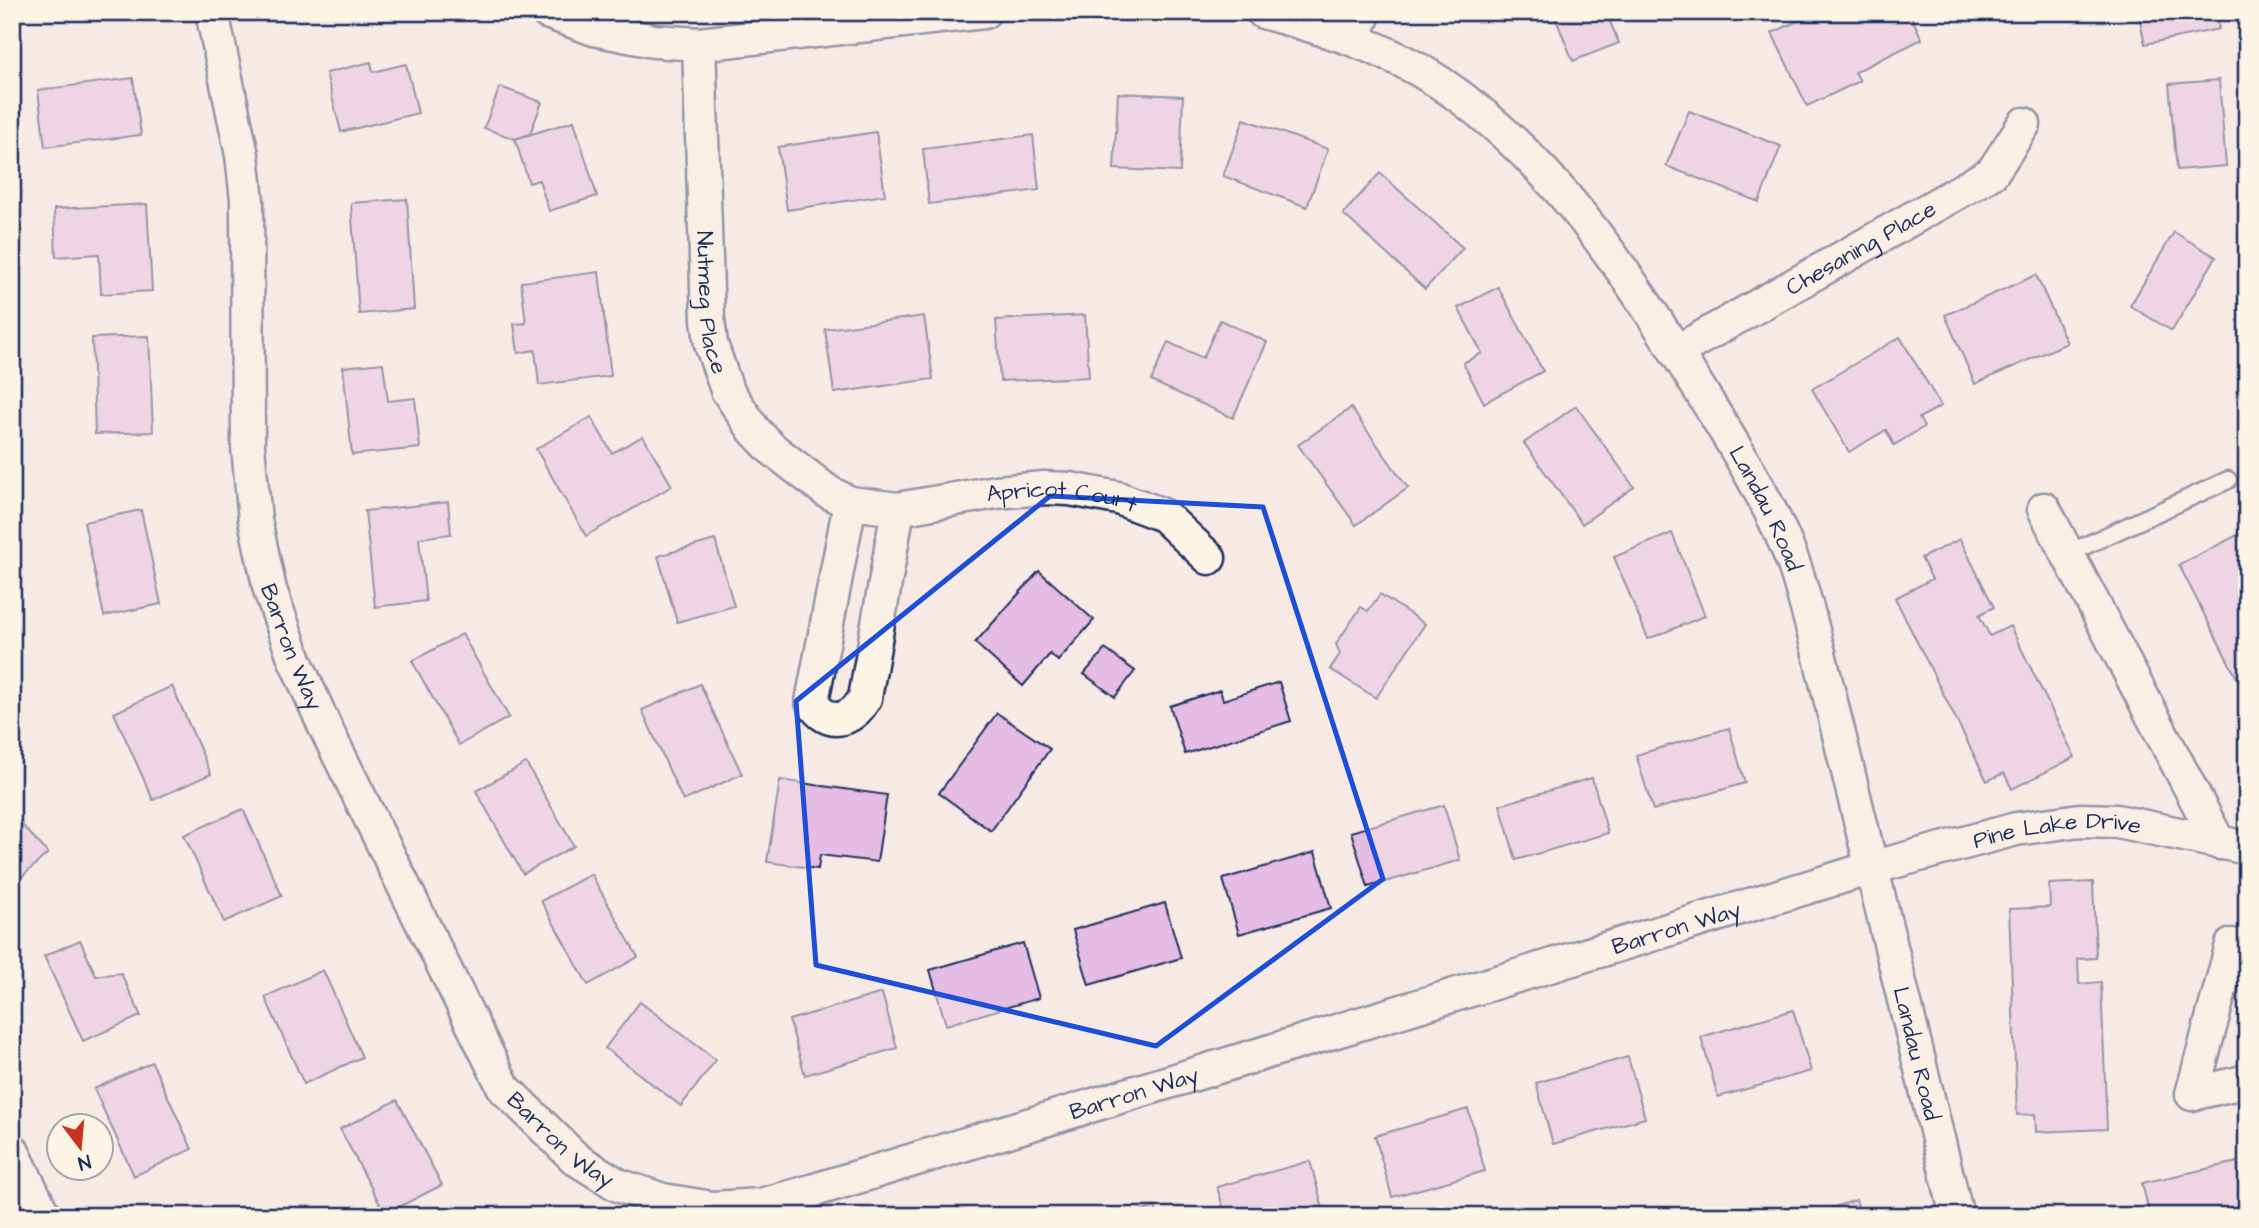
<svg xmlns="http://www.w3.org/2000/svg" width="2259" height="1228" font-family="'Architects Daughter',sans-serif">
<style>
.building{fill:#e5bce3;stroke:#1b2f5e;stroke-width:2}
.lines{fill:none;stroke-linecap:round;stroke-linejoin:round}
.lane-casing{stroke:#1b2f5e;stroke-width:21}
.street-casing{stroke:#1b2f5e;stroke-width:37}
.lane{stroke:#fcf5e5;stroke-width:16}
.street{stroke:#fcf5e5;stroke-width:32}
.marked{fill:none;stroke:#1d4ed8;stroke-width:5;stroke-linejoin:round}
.labels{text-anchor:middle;stroke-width:6;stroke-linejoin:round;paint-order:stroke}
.street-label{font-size:23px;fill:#1b2f5e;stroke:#fcf5e5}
</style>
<rect width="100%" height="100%" fill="#f7eae5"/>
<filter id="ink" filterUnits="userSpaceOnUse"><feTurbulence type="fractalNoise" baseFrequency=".0143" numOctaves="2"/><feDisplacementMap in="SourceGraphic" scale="14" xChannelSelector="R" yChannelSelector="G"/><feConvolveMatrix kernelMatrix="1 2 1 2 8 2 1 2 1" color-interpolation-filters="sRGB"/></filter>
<g filter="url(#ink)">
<g class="building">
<polygon points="1553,12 1606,12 1619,43 1573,61"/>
<polygon points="1817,12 1909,12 1922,39 1855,72 1860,81 1807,106 1772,33"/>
<polygon points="2138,12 2215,12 2219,29 2145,44"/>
<polygon points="371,62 373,72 406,64 418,113 341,132 326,73"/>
<polygon points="133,78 141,135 45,147 38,90"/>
<polygon points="2219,80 2226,166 2177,170 2169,84"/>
<polygon points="500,87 542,102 530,134 515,139 484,128"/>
<polygon points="1118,93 1183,96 1180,172 1114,169"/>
<polygon points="1689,111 1781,146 1759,202 1666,166"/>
<polygon points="1244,119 1328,149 1307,207 1223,176"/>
<polygon points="574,121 597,196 549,211 539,180 529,183 515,139"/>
<polygon points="876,132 885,195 787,210 778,147"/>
<polygon points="1033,135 1039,190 929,204 923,149"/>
<polygon points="1380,173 1463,248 1425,289 1343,214"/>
<polygon points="407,199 414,309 359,314 351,203"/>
<polygon points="147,204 152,291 101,294 99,254 56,257 54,209"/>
<polygon points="2174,232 2216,257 2172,331 2130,306"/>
<polygon points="599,272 611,376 539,385 535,350 518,353 514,324 526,323 521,282"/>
<polygon points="2036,275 2067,343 1975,384 1945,315"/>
<polygon points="1498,287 1543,371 1484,403 1463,363 1482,353 1458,308"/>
<polygon points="1085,315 1089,377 1000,381 996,320"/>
<polygon points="924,316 933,379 834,393 825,329"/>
<polygon points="1220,320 1267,342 1233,418 1151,381 1168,342 1203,358"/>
<polygon points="149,336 153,432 95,434 92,338"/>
<polygon points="1900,337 1941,406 1919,418 1924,427 1894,445 1886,430 1849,452 1812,389"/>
<polygon points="383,363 388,401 415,398 420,448 352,455 343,367"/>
<polygon points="1576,406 1634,487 1582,524 1524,443"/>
<polygon points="1351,408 1408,488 1356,525 1298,445"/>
<polygon points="591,417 612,453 643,436 672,486 586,536 536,449"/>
<polygon points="448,502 451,534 419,538 426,601 375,607 365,511"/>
<polygon points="141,510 161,604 104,616 84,522"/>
<polygon points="2243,532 2247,540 2246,696 2179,565"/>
<polygon points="1672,533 1705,616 1648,639 1614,557"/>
<polygon points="1960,539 1994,607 1979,615 1990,636 2010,626 2075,757 2012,789 2004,773 1987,781 1895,598 1932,579 1921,558"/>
<polygon points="715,540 734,606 677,622 658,556"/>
<polygon points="1039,571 1094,620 1058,661 1050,654 1023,686 975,643"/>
<polygon points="1380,594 1425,624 1376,698 1330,669 1340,654 1336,644 1361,607 1368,611"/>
<polygon points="462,634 509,717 459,745 412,661"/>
<polygon points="1105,649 1135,671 1115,697 1084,674"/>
<polygon points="1279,682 1291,721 1185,754 1170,706 1220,690 1223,700"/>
<polygon points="700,684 742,774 683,801 642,710"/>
<polygon points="172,686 211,774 153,800 114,713"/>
<polygon points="997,713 1050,749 991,831 939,793"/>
<polygon points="1729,728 1745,783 1653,810 1636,755"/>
<polygon points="526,763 574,846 523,874 476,791"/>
<polygon points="1592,778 1608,833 1516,860 1500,805"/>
<polygon points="780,780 887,795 877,862 820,855 818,869 767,862"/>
<polygon points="1444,805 1460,860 1368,887 1351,832"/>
<polygon points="243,809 282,896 224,922 184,835"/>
<polygon points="12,814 48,853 12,886"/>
<polygon points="1315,852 1331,908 1239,934 1223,879"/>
<polygon points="591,874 638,957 588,985 541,901"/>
<polygon points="2093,882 2096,958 2078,959 2079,984 2101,982 2107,1129 2036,1132 2035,1114 2017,1115 2009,909 2050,907 2049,884"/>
<polygon points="1165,903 1181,958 1089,985 1073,930"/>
<polygon points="80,940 96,976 121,973 141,1016 83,1041 44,956"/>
<polygon points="1023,943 1039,998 946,1025 930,970"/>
<polygon points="323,970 362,1057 304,1084 265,997"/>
<polygon points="882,993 897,1048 805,1075 789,1020"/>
<polygon points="640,1002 716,1060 681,1106 605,1048"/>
<polygon points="1793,1010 1811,1071 1718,1097 1701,1037"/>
<polygon points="1628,1057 1645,1118 1553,1144 1536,1083"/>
<polygon points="152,1062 192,1149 134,1176 94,1089"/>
<polygon points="397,1100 442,1185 385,1214 340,1129"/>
<polygon points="1468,1109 1485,1171 1392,1197 1375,1136"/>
<polygon points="2247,1160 2247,1216 2150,1216 2142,1183"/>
<polygon points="1310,1161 1325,1216 1226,1216 1217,1187"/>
<polygon points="1856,1200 1861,1216 1806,1216"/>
<polygon points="1155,1207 1158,1216 1125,1216"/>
</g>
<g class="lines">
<g class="lane-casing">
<polyline id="lane" points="2067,554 2228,480"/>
</g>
<g class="street-casing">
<g id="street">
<path id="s1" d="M212,12l30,143 5,45 1,247 7,73 15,70 25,70 30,67 179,361 72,71 42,26 45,15 49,8 49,-3 47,-13 1063,-324 145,-39 64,-9 37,1 130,27"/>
<polyline points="547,12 594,29 654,41 699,44 984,12"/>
<path id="s2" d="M1263,12c62,17 121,34 176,70 114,76 190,193 261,308 34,55 70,112 93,172 10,28 17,58 25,87l139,567"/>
<polyline points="1354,38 1365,12"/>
<path id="s3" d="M699,44l9,275 3,25 16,46 27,40 17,18 57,44 22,11 48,6 98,-17 48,-4 26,1 48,9 45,17 46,43"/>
<path id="s4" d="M1676,352l316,-179 32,-49"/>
<path d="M850,503l-38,199c16,26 39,20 53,-4l33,-189"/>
<polyline points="2044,509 2219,843"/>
<polyline points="2247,947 2232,945 2192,1094 2247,1081"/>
<polyline points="12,1150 44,1216"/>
</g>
</g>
<use href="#lane" class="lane"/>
<use href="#street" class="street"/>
</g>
</g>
<path d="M0 0H2259V1228H0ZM1050,496l213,11 120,372 -227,167 -340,-81 -20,-264z" fill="#f7eae5" fill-opacity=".55" fill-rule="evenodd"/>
<path class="marked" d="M1050,496l213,11 120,372 -227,167 -340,-81 -20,-264z"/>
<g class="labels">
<g class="street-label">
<text dy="8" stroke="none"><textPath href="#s4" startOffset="212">Chesaning Place</textPath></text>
<text dy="8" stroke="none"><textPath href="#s3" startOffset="259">Nutmeg Place</textPath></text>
<text dy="8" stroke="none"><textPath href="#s3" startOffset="733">Apricot Court</textPath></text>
<text dy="8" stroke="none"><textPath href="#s2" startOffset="733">Landau Road</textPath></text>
<text dy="8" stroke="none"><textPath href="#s1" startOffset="644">Barron Way</textPath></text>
<text dy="8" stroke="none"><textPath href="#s1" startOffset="2782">Pine Lake Drive</textPath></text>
<text dy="8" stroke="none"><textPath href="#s1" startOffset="2387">Barron Way</textPath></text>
<text dy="8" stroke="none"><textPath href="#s2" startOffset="1300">Landau Road</textPath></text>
<text dy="8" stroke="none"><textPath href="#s1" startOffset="1820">Barron Way</textPath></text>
<text dy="8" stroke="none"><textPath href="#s1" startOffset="1211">Barron Way</textPath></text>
</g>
</g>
<rect width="2259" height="1228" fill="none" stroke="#fcf5e5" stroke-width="42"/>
<rect x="21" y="21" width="2217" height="1186" fill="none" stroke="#1b2f5e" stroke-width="2.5" filter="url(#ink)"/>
<g transform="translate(80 1147) rotate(164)"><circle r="33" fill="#fcf5e5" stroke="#a2a6af" stroke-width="2"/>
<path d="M0-5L12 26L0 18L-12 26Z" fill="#c8321e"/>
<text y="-10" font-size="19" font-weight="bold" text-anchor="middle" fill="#1b2f5e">N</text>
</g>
</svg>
